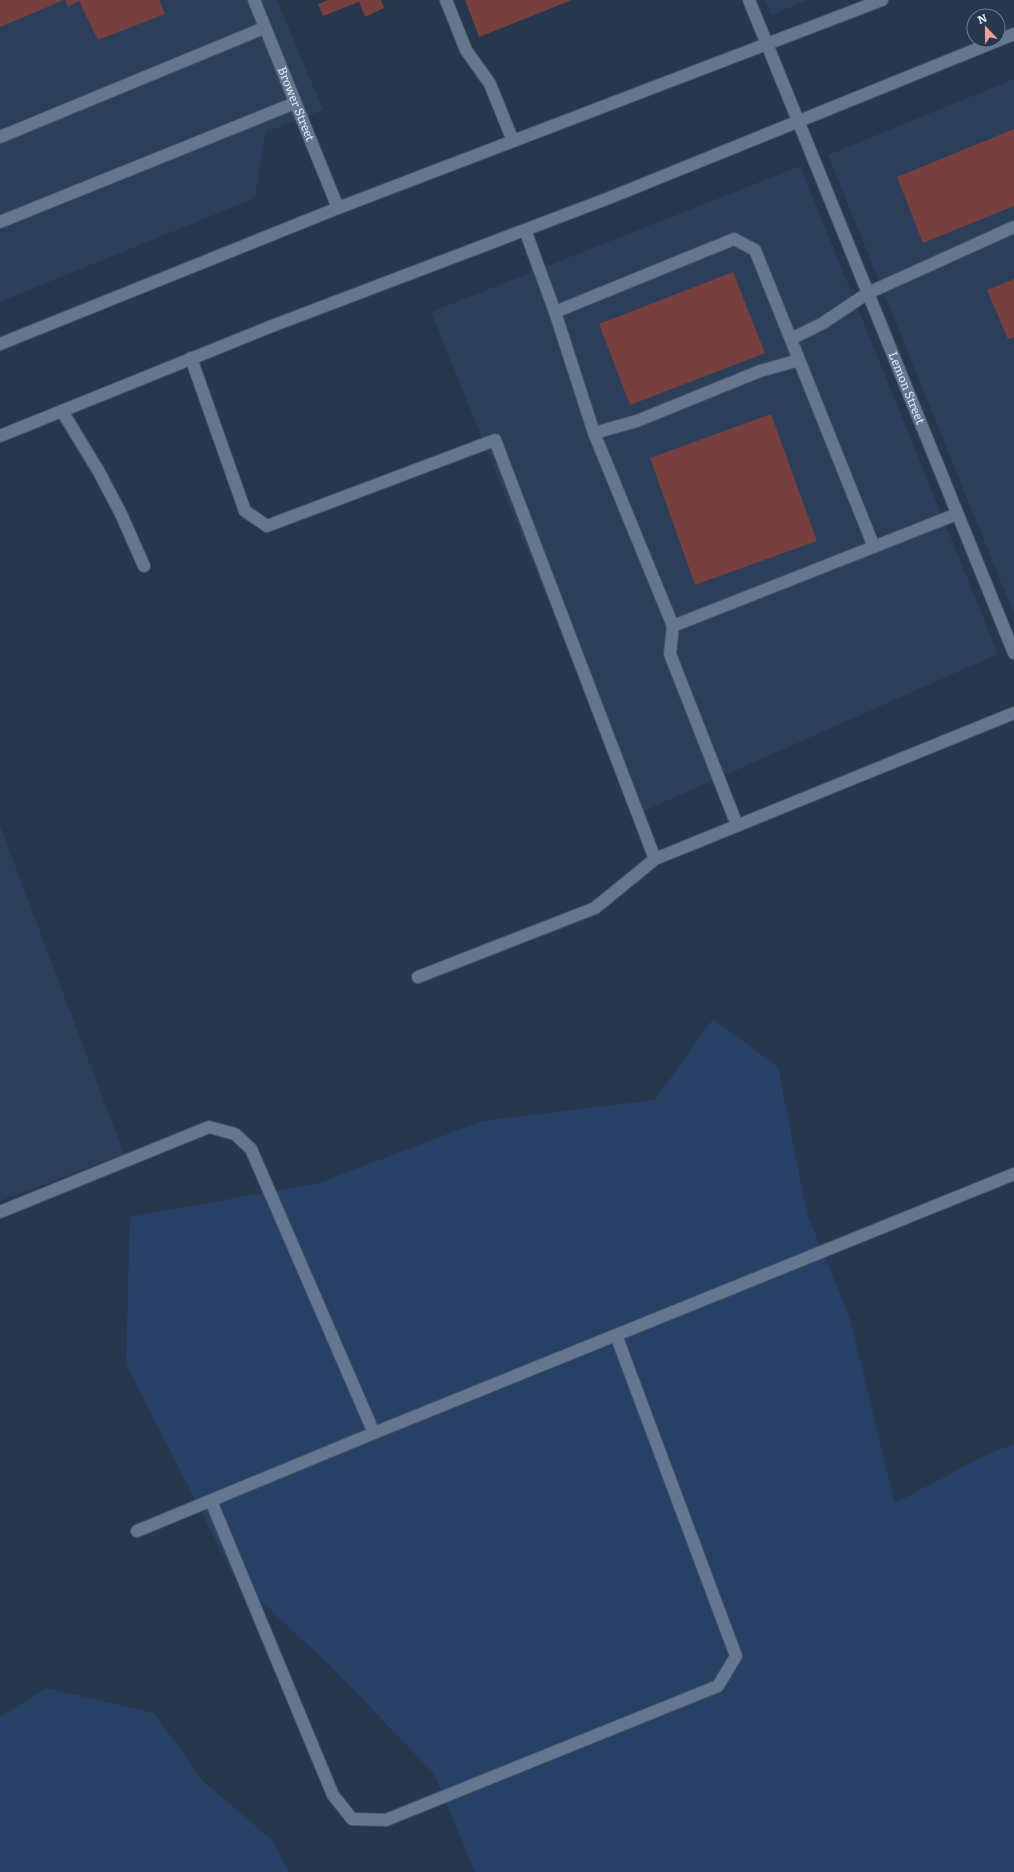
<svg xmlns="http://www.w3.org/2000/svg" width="1014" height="1872" font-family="Literata,serif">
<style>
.built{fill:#2b3f5b}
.green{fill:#274166}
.building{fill:#773f3d}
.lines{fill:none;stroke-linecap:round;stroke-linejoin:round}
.lane-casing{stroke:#455365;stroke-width:14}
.street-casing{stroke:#455365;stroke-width:14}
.secondary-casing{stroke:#455365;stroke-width:14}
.lane{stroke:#657790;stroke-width:12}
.street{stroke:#657790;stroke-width:12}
.secondary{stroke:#657790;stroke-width:12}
.labels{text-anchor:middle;stroke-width:3.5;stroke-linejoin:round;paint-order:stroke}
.street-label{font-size:12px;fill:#dfeaf8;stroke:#27374d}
</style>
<rect width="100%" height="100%" fill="#27374d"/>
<g class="built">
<polygon points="0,0 277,0 323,110 266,132 255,198 0,302"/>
<polygon points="765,0 808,0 771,15"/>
<polygon points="1014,79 1014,614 828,155"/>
<polygon points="800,166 998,654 633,816 621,782 431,312"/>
<polygon points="0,826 124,1154 0,1201"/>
</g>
<g class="green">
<polygon points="713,1019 778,1067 807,1214 849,1316 895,1503 986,1455 1014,1444 1014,1872 475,1872 434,1774 330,1665 235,1578 126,1364 130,1217 319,1183 482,1121 655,1100"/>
<polygon points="46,1688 154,1713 203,1781 273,1841 289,1872 0,1872 0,1717"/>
</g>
<g class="building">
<polygon points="0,0 64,0 0,27"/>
<polygon points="65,0 159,0 165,14 98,40 79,1 68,7"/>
<polygon points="328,0 381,0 384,8 365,17 359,2 323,16 318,4"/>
<polygon points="465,0 572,0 479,37"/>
<polygon points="1014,129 1014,206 923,243 897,177"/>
<polygon points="733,272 765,353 630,405 599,324"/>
<polygon points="1014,279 1014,337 1008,339 987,290"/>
<polygon points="771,414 817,541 695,585 650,458"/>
</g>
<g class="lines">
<g class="lane-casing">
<g id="lane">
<polyline points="446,0 466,50 490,84 513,141"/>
<polyline points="0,137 264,28"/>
<polyline points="0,222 295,103"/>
<polyline points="525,230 555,312 594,433 673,626 957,514"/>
<polyline points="555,312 734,239 755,250 874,547"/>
<polyline points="791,339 823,323 868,293 1014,227"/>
<polyline points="191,358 245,511 267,526 495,440 655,859"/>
<polyline points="62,411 99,472 121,514 144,566"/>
<polyline points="594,433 637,421 760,371 799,360"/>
<polyline points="673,626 670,654 737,825"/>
<polyline points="418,977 595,908 655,859 1014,713"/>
<polyline points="0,1212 209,1127 235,1134 251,1149 374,1433 137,1531"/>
<polyline points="374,1433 1014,1174"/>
<polyline points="211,1501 333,1795 352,1819 386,1820 718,1686 736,1656 616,1335"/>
</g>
</g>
<g class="street-casing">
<g id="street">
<path id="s1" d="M254,0l84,208"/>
<path id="s2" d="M799,123l215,530"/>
</g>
</g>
<g class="secondary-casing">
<g id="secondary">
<polyline points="749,0 799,123"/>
<polyline points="0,344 338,208 882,0"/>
<polyline points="0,436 272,326 609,198 1014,34"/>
</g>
</g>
<use href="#lane" class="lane"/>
<use href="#street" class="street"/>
<use href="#secondary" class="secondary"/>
</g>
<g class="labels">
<g class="street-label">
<text dy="4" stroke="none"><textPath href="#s1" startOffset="112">Brower Street</textPath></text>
<text dy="4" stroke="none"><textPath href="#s2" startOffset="286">Lemon Street</textPath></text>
</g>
</g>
<g transform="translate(986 28) rotate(338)"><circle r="19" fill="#27374d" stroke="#717f91"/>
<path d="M0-3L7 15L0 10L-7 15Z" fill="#f59b97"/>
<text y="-6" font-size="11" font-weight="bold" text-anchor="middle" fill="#dfeaf8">N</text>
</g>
</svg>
